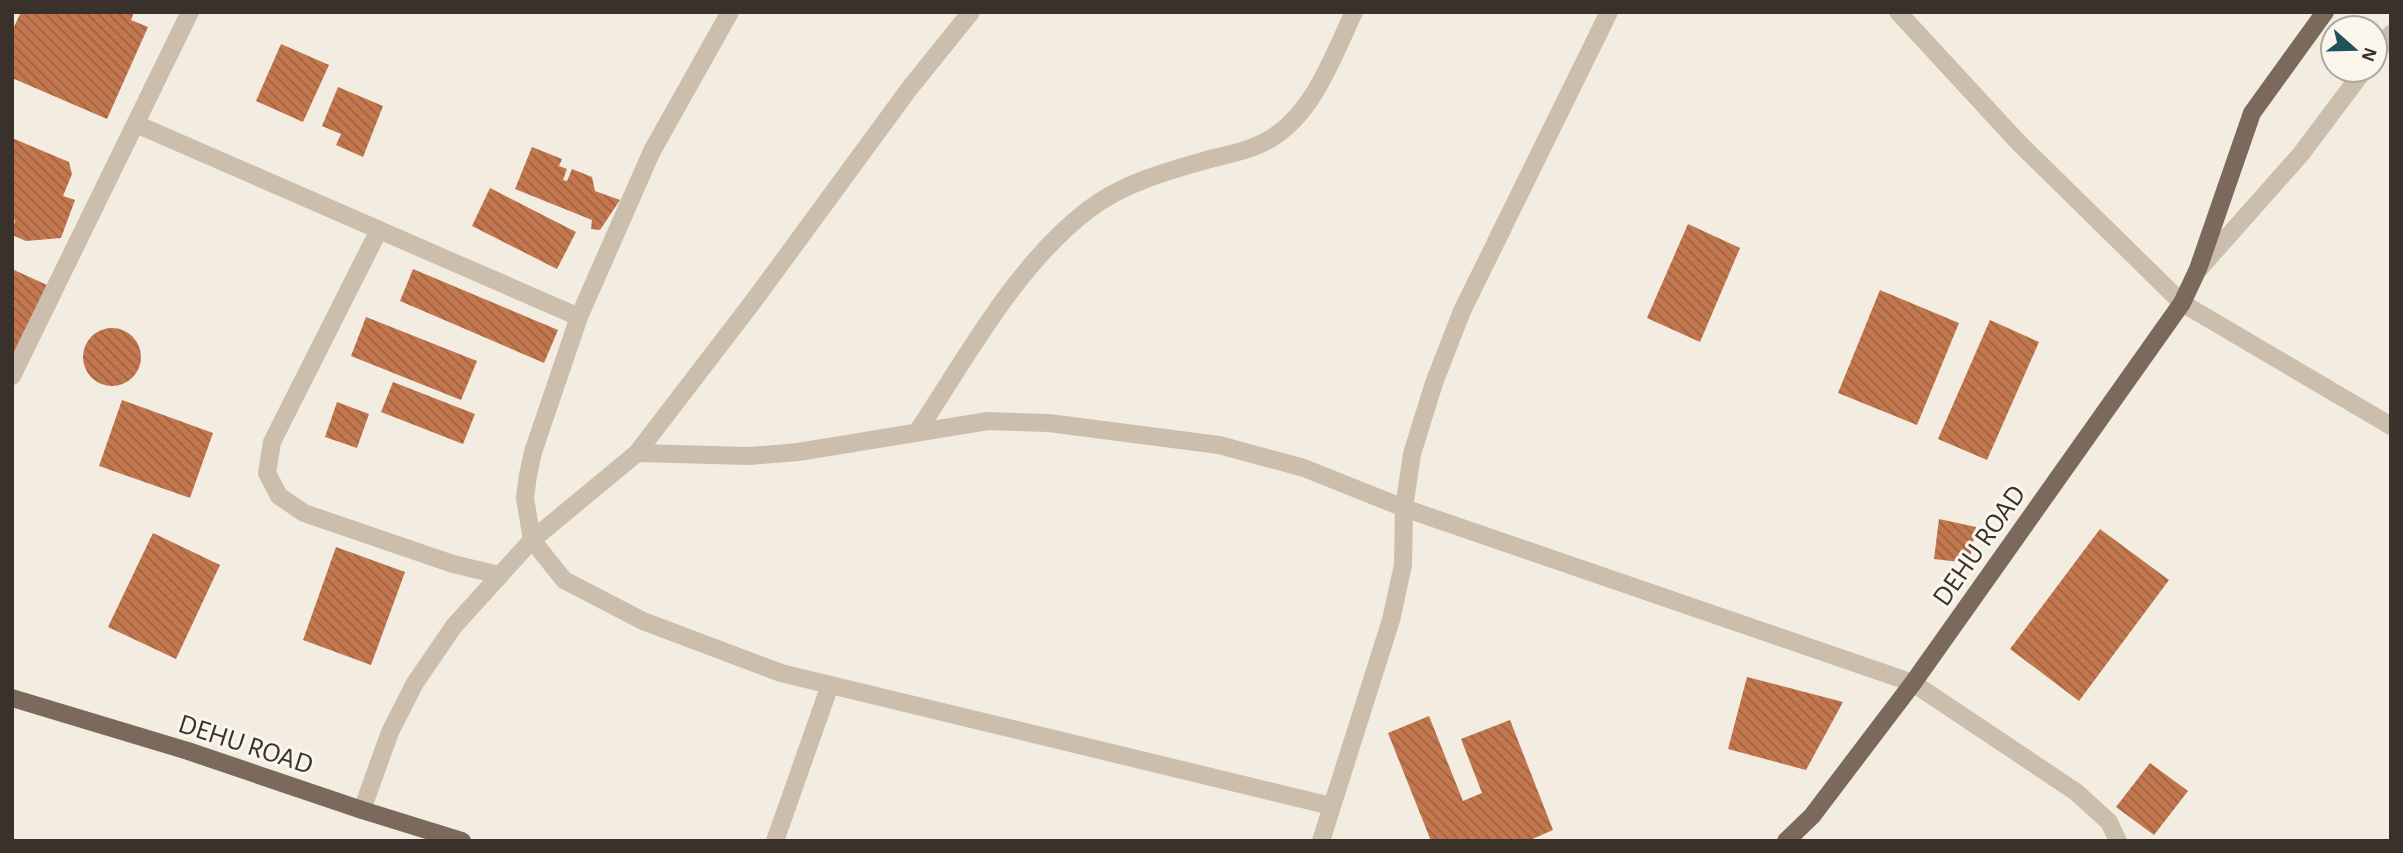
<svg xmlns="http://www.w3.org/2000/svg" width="2403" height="853" font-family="'Alegreya Sans',sans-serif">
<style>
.building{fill:url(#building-back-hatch)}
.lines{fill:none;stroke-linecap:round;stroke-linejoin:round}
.minor{stroke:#cbbeac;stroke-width:18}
.major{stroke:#7b6a5c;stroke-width:18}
.labels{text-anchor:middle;stroke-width:6;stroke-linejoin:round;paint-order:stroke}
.street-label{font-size:28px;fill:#3a312b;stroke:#faf6ed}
</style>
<defs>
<pattern id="building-back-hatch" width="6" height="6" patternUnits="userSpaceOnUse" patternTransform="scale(1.75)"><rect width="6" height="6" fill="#c3774e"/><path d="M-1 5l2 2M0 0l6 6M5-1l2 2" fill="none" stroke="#9f6241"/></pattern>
</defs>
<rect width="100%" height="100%" fill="#f3ece1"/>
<g class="building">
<polygon points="21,12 134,12 131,20 148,27 107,119 12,78 12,31"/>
<polygon points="281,44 329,65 303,122 256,101"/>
<polygon points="338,87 383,106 363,157 336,145 341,134 322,126"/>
<polygon points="12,138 69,162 72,174 63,196 75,200 61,238 26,241 12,235 15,220 12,219"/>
<polygon points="532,147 562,159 559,166 567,169 563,180 567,181 572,169 592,177 595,191 620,200 600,230 591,229 592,220 515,189"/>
<polygon points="490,188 576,232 557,269 472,226"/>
<polygon points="1688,224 1740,248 1700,342 1647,318"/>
<polygon points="12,269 47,285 12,360"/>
<polygon points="413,269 558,330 544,363 400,301"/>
<polygon points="1880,290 1959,323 1917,425 1838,393"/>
<polygon points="366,317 477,361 461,400 351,356"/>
<polygon points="1990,320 2039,342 1987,460 1938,439"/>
<circle cx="112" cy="357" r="29"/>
<polygon points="393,382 475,414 463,444 381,412"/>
<polygon points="122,400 213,433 190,498 99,466"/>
<polygon points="337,402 369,414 357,448 325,437"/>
<polygon points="1939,519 1976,527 1969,563 1934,559"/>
<polygon points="2100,529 2169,580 2079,701 2010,649"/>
<polygon points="153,533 220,565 176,659 108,627"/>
<polygon points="336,547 405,572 371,665 303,640"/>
<polygon points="1747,677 1843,702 1806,770 1728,749"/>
<polygon points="1429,716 1463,801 1482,793 1461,739 1510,720 1553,830 1528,841 1431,841 1388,733"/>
<polygon points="2150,763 2188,791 2154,835 2116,807"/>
</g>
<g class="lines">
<g class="minor">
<polyline points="730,12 652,151 579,317 533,452 528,475 525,498 532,540 564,580 643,621 781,673 1331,806"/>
<polyline points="1898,12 2018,142 2182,303 2391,426"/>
<polyline points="2375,55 2391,34"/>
<polyline points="136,124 579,317"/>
<polyline points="379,230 272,442 267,473 279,496 304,513 453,564 499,575"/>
<polyline points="2199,269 2301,154 2364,70"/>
<polyline points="12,376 190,12"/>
<path d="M917,432c50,-75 99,-167 171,-222 35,-27 79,-39 122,-51 20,-5 42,-9 60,-20 44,-26 63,-83 84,-127"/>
<polyline points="637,453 749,456 798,452 988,421 1049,423 1219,445 1304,468 1404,508 1913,683 2076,792 2109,822 2118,841"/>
<polyline points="362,810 390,732 415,683 454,626 532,540 637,453 755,299 909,89 971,12"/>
<polyline points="775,841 830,685"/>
<polyline points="1321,841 1391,620 1403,565 1404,508 1412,454 1434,383 1462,311 1609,12"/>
</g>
<g class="major">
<polyline points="12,698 188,751 362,810 462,841"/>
<polyline points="1786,841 1812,816 1913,683 2182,303 2198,269 2252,113 2325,12"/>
</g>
</g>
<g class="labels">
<g class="street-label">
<text transform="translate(1978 545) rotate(-55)" y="10">DEHU ROAD</text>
<text transform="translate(246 743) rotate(18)" y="10">DEHU ROAD</text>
</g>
</g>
<rect width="2403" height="853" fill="none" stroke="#3a312b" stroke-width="28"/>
<g transform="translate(2354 49) rotate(110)"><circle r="33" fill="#faf6ed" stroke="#ada79f" stroke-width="2"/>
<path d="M0-5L12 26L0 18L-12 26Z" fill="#21515b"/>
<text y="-10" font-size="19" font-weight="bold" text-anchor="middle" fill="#3a312b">N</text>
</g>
</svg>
